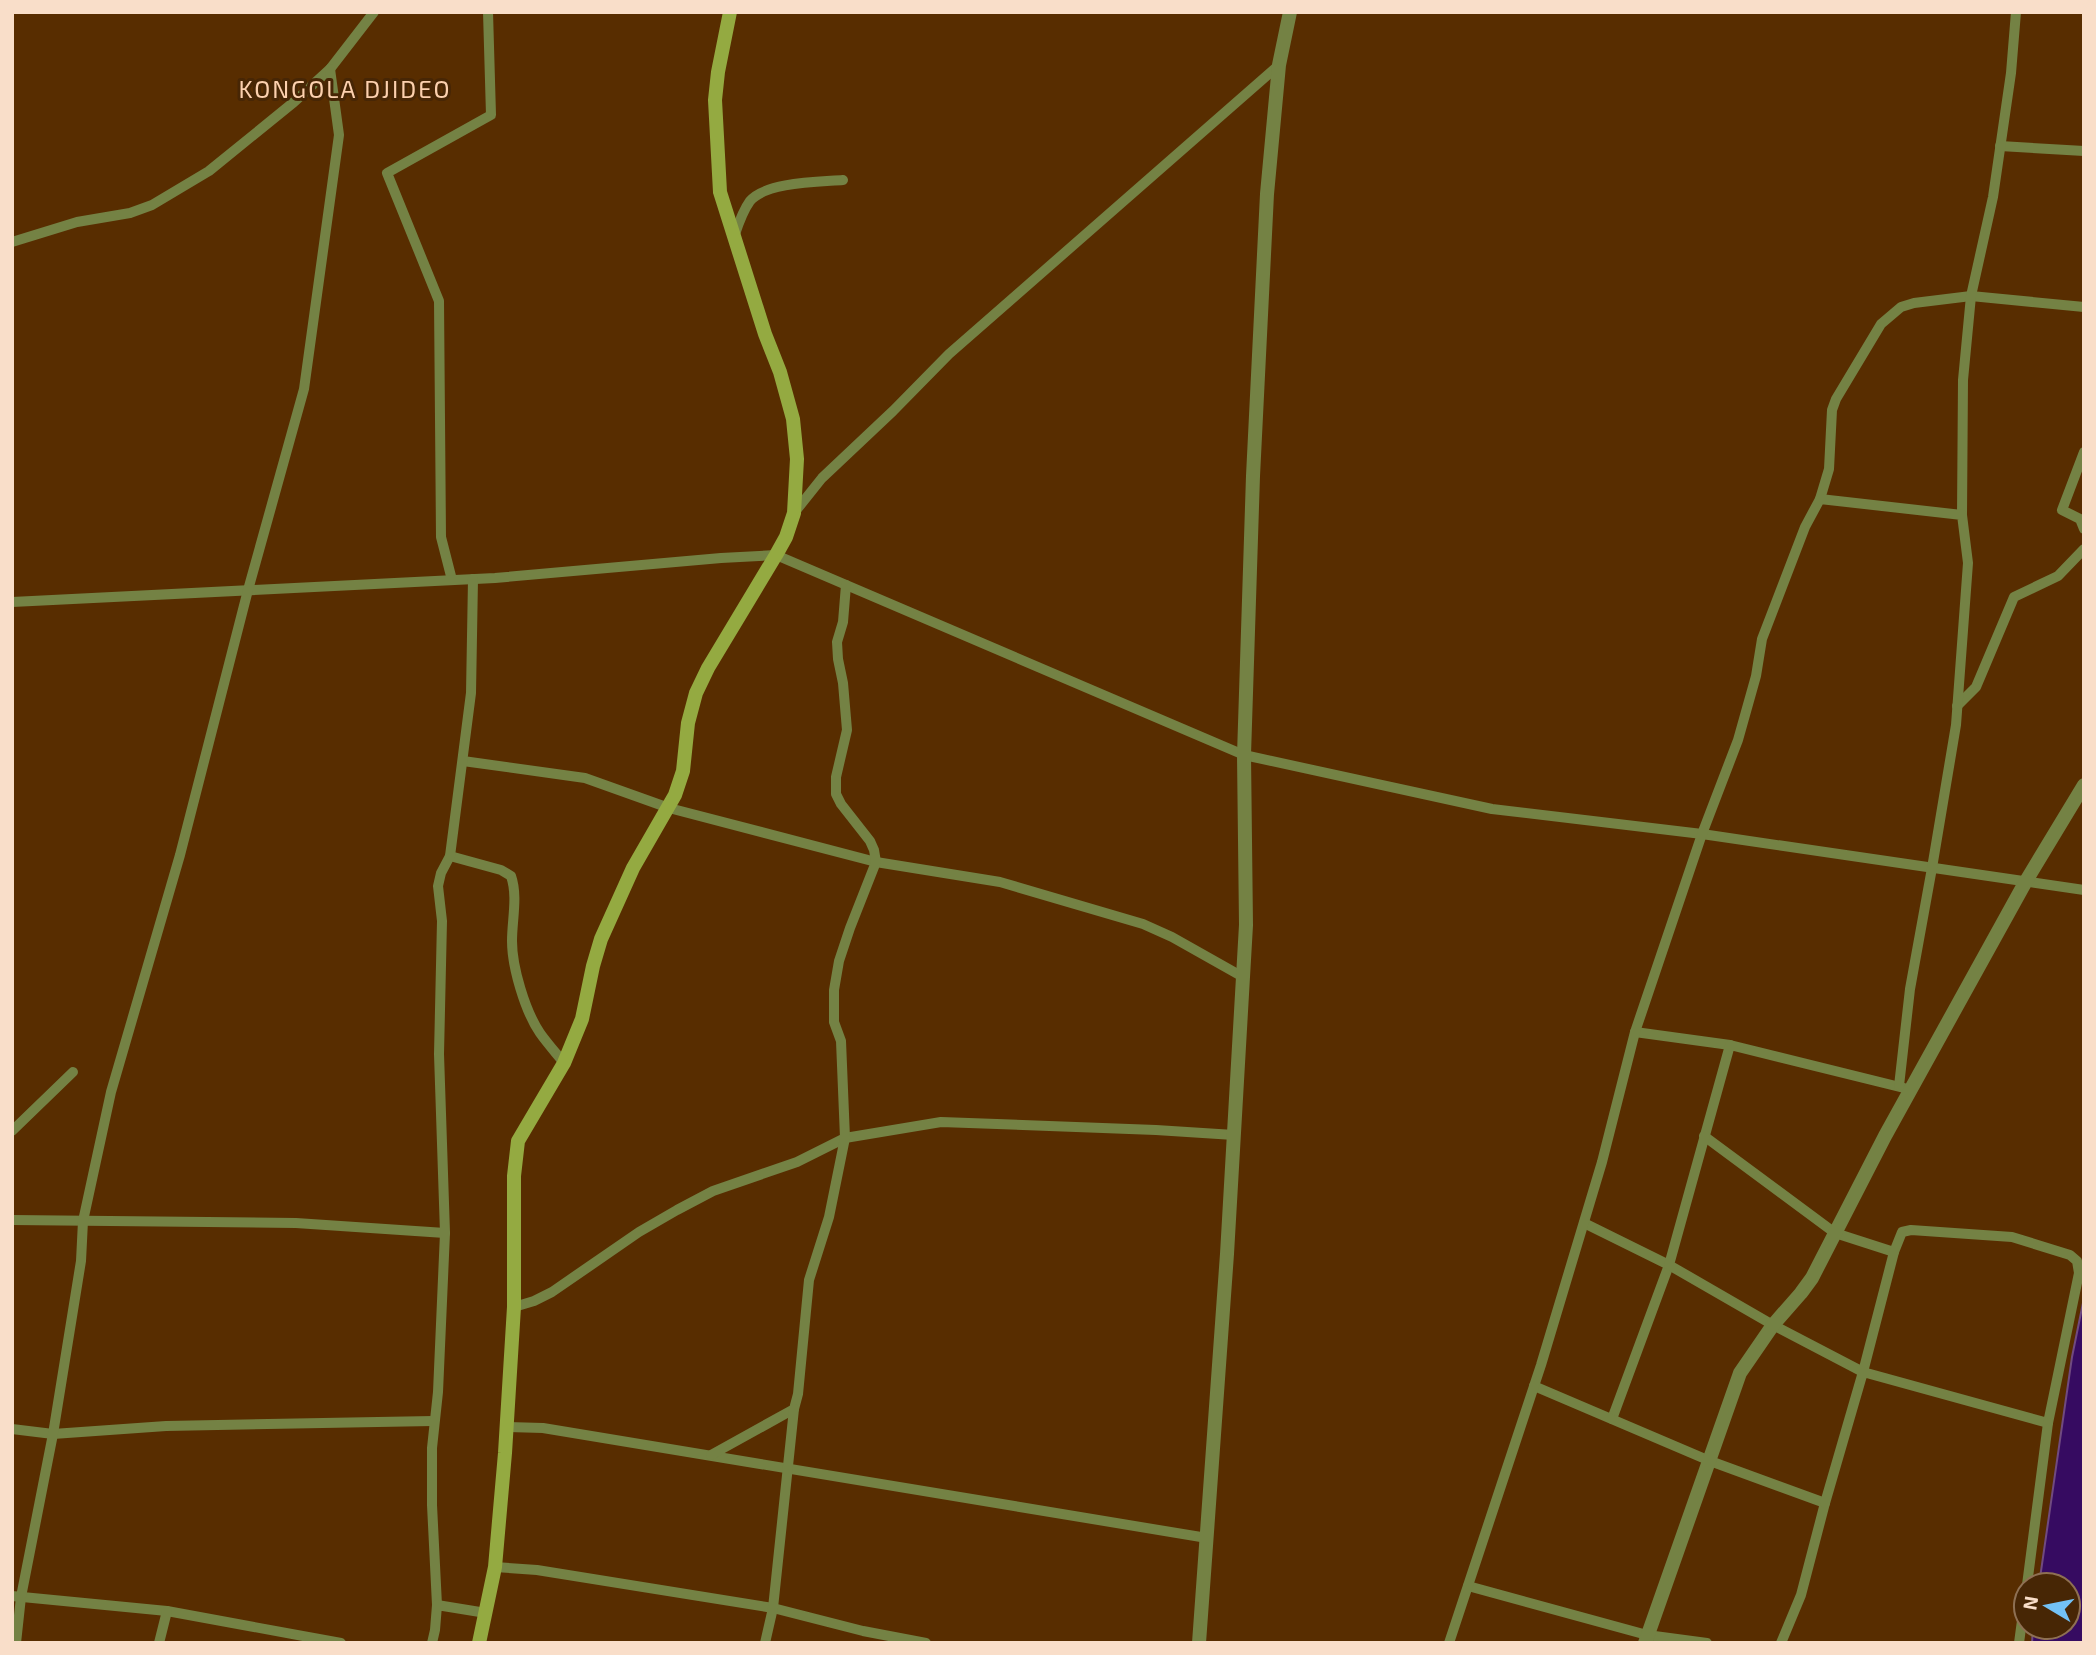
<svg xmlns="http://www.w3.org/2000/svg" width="2096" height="1655" font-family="'Exo 2',sans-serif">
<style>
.water{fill:#360b61;stroke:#704a80;stroke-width:2}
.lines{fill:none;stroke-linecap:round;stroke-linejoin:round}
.minor{stroke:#748244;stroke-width:10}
.tertiary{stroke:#748244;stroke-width:14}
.secondary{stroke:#94aa41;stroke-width:14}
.labels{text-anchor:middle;stroke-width:6;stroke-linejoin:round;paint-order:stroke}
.quarter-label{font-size:24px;letter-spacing:2px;fill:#fcd0ae;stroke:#472605}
</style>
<rect width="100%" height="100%" fill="#582d00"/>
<polygon class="water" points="2084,1298 2084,1643 2032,1643 2033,1627 2068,1627 2068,1585 2039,1585 2072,1357"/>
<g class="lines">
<g class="minor">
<polyline points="2000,146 2084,151"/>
<path d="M734,237c4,-12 8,-25 16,-36 16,-19 69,-19 93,-21"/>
<polyline points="12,242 77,222 130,213 152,205 209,171 294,102 330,69 374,12"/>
<polyline points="2084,452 2062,510 2080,519 2084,529"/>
<polyline points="1820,499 1829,469 1832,410 1836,399 1881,324 1901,307 1914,303 1971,296 2084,307"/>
<polyline points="794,513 822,478 893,411 949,354 1279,65"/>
<polyline points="1962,515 1963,380 1971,296 1993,197 2011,73 2016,12"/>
<polyline points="452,580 441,537 439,301 387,173 491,115 488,12"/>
<polyline points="12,602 495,578 721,558 776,555 1244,755 1492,809 1702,834 2084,890"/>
<polyline points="1957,706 1976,687 2014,597 2058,576 2084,549"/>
<polyline points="463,761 585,778 669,808 876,862 1000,882 1143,924 1172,937 1243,977"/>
<path d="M450,856l51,14 10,6c7,20 1,44 1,65 0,26 13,70 28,92 7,10 16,20 24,30"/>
<polyline points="1635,1032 1730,1045"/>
<polyline points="12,1131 73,1072"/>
<polyline points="1704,1136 1835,1233 1894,1252"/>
<polyline points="12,1220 296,1223 445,1233"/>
<polyline points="1584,1223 1669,1265 1612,1419"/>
<polyline points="514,1307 534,1301 552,1292 639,1232 677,1210 713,1191 797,1162 845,1138 941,1122 1156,1130 1234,1135"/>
<polyline points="1534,1386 1710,1461 1825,1503 1801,1595 1781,1643"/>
<polyline points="506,1427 543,1428 1207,1538"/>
<polyline points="12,1429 53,1434 166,1426 433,1421"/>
<polyline points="711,1455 794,1409 798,1394 809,1280 829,1217 845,1138 841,1041 834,1022 834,990 839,961 850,928 876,862 874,850 870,841 841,804 836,794 836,777 847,730 843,683 838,659 837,642 843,622 846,585"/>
<polyline points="1825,1503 1863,1372 1894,1252 1902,1232 1911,1230 2012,1237 2070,1255 2077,1261 2079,1273 2048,1423 1863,1372 1773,1325 1669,1265 1730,1045 1904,1088"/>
<polyline points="495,1567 537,1570 773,1608 863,1631 926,1643"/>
<polyline points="2027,1585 2048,1423"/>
<polyline points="1468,1586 1647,1635 1707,1643"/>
<polyline points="12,1596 167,1611 341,1643"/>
<polyline points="437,1605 432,1505 432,1448 438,1392 445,1233 439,1054 442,921 438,886 441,873 450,856 471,693 473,579"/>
<polyline points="16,1643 21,1597 53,1434 81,1261 83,1221 111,1092 180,855 248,590 304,389 339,135 330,69"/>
<polyline points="159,1643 167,1611"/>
<polyline points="432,1643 435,1630 437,1605 486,1613"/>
<polyline points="765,1643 773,1608 794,1409"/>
<polyline points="1449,1643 1541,1365 1602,1162 1635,1032 1702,834 1738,740 1756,676 1762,639 1805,527 1820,499 1962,515 1968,563 1956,725 1932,868 1910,989 1899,1086"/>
<polyline points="2019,1643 2026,1591"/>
</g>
<g class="tertiary">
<polyline points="1199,1643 1227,1254 1246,925 1244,755 1253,476 1267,194 1279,65 1290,12"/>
<polyline points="1645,1643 1740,1373 1773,1325 1801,1293 1812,1278 1885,1136 2026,881 2084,785"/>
</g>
<polyline class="secondary" points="479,1643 495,1567 505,1453 514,1307 514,1176 518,1141 564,1063 582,1019 593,966 601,939 633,868 675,795 683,771 688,723 696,693 708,668 776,555 786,537 794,513 797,459 793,419 780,372 765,334 720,192 715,100 718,72 730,12"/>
</g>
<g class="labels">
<g class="quarter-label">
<text x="345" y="98">KONGOLA DJIDEO</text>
</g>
</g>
<rect width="2096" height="1655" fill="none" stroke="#f9dec9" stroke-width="28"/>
<g transform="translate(2047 1606) rotate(280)"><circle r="33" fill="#472605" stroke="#8e7053" stroke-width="2"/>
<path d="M0-5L12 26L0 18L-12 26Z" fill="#73c1f5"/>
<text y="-10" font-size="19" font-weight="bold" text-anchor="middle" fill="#f9dec9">N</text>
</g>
</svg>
